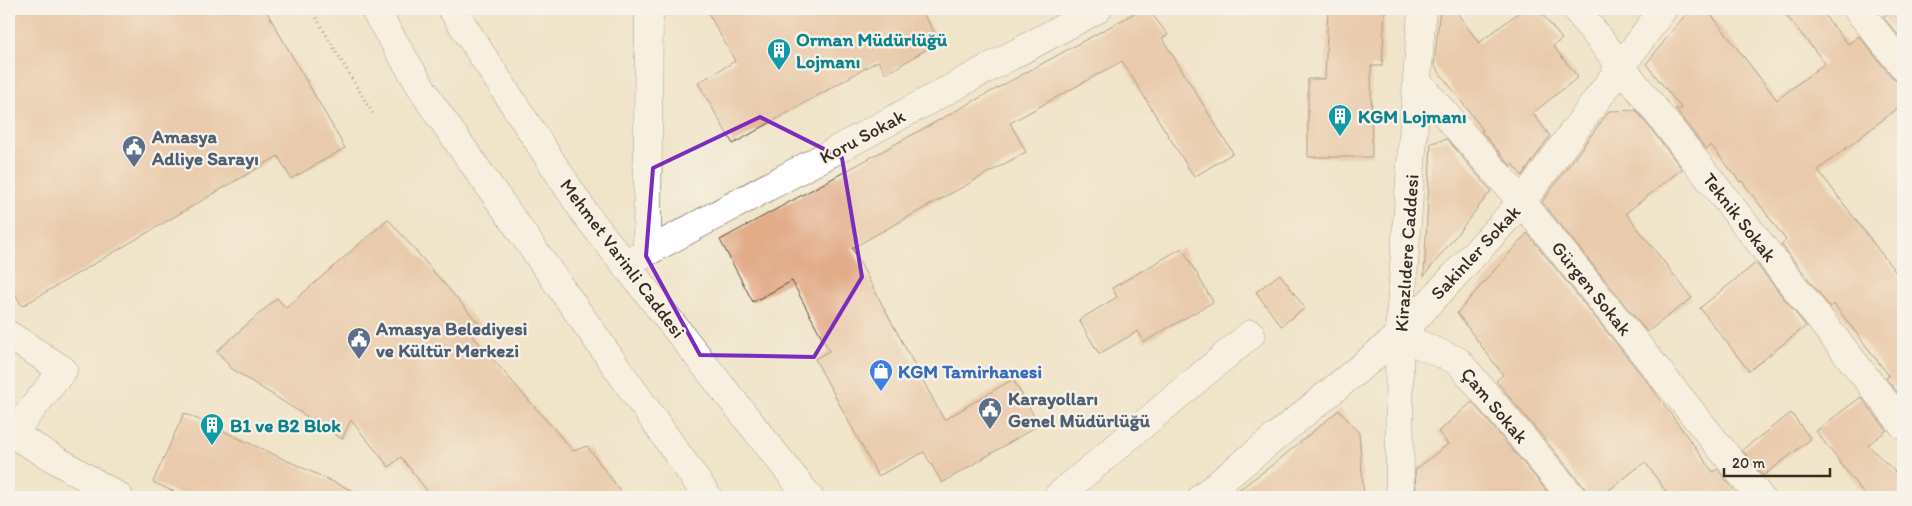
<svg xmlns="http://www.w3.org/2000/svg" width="1912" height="506" font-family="Itim,sans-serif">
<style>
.building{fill:#e2ac89}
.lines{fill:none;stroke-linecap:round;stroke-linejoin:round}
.minor-casing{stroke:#564638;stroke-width:29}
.major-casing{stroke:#564638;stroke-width:29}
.path{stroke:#564638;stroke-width:3;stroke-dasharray:1 4;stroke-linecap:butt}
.minor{stroke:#fff;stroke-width:28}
.major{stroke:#fff;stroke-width:28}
.marked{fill:none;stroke:#7b2cbf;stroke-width:4;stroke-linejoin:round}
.labels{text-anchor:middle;stroke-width:4.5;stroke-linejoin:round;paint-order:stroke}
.culture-label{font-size:19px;font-weight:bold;fill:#0d838f;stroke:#f7f3e8;text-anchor:start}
.service-label{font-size:19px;font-weight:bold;fill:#4e5e75;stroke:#f7f3e8;text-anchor:start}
.street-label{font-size:19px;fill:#3b2a1e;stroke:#f7f3e8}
.shop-label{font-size:19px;font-weight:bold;fill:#366cbe;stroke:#f7f3e8;text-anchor:start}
</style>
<rect width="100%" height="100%" fill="#f7f3e8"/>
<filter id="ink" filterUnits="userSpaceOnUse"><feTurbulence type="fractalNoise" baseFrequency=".02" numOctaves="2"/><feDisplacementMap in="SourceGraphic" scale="10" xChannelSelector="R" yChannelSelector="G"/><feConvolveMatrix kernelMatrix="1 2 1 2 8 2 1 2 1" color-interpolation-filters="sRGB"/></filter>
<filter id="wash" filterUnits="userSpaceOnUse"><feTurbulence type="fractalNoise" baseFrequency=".0096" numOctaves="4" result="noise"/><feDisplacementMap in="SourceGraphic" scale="20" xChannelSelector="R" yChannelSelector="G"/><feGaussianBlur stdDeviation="1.12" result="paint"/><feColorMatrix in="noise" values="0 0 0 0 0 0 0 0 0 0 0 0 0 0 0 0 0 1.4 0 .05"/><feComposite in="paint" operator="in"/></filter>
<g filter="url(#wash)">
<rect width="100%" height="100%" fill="#f0e4c9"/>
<g id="blocks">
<g class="building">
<polygon points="9,9 265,9 345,148 291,179 278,156 22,306 9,283"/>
<polygon points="706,9 920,9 940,41 886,74 878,61 733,144 698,83 735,61"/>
<polygon points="1142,9 1148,9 1168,35 1162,38 1233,153 1194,177 1122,61 1010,123 1026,152 852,248 944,420 1013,379 1039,425 942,483 924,452 878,476 815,359 829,351 792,281 753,302 720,240"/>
<polygon points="1328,9 1385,9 1382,66 1371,66 1372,157 1308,157 1308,79 1325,79"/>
<polygon points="1440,9 1454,9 1479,43 1523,9 1538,9 1562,39 1553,46 1578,77 1533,113 1550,136 1522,176 1513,164 1511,166 1481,131 1483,130 1434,65"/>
<polygon points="1690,9 1707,9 1777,100 1825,63 1781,9 1819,9 1848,44 1859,36 1891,76 1897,80 1903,81 1903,104 1818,170 1903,282 1903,400 1886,378 1889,376 1834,304 1830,307 1781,244 1786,240 1742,181 1740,182 1711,145 1706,149 1675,109 1682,109 1646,64"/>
<polygon points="1894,9 1903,9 1903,41 1883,17"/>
<polygon points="1636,110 1682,169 1626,213 1692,298 1647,332 1542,202 1609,111"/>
<polygon points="1447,139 1491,191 1424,276 1431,143"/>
<polygon points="388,219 480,325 470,333 573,451 587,446 625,497 432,497 401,457 389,467 351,420 342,439 232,369 217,351 277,298 286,308"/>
<polygon points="1527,233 1649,384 1713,472 1717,469 1738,495 1735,497 1670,497 1645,462 1600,497 1587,497 1584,487 1496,381 1503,375 1457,313"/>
<polygon points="1182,248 1213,302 1144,342 1138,331 1099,354 1079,320 1117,297 1112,288"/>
<polygon points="1756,263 1806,326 1749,371 1700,308"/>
<polygon points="1280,274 1305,308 1281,326 1256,292"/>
<polygon points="1861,397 1887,430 1868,445 1903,480 1903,497 1866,497 1816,431"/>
<polygon points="1472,402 1552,497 1416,497 1415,470 1448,444 1438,432"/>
<polygon points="1339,410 1359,433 1364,497 1229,497 1275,463"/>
<polygon points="184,413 366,497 185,497 153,482"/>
<polygon points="1791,413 1811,439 1763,476 1742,450"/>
</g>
</g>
</g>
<g filter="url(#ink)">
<use href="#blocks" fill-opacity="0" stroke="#564638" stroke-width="1"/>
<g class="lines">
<g class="minor-casing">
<g id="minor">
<polyline points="1576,9 1903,425"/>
<polyline points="1857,9 1903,66"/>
<polyline points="1418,83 1522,202 1760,497"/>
<polyline points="647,252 649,9"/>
<polyline points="625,264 1098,9"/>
<polyline points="9,335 63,370 12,434"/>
<polyline points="1399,336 1458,361 1572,497"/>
<polyline points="9,432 119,497"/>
<polyline points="1057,497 1251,334"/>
<polyline points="1202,497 1399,336 1522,202 1663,9"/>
<polyline points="1400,497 1399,336 1422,9"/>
</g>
</g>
<g class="major-casing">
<g id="major">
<polyline points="374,9 432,105 708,497"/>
<polyline points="452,9 586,215 809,497"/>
</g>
</g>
<polyline class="path" points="311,9 374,116"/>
<use href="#minor" class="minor"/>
<use href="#major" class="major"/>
</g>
</g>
<path d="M0 0H1912V506H0ZM760,117l82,41 20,119 -48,80 -114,-2 -54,-99 7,-88z" fill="#f0e4c9" fill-opacity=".55" fill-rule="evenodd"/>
<path class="marked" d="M760,117l82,41 20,119 -48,80 -114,-2 -54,-99 7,-88z"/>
<defs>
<g id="building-pin" transform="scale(1.25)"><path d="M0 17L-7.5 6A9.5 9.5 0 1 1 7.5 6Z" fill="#0f9aa8" stroke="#f7f3e8"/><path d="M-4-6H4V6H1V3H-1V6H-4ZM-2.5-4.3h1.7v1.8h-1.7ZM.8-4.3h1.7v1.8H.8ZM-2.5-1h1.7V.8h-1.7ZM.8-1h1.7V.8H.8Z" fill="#fff"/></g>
<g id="civic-pin" transform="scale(1.25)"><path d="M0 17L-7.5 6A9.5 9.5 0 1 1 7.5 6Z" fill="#5c6f8a" stroke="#f7f3e8"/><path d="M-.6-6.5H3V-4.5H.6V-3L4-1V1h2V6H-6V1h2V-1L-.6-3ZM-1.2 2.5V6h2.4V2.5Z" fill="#fff"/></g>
<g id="shop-pin" transform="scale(1.25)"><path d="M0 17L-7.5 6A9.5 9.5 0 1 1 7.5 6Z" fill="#3f7fe0" stroke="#f7f3e8"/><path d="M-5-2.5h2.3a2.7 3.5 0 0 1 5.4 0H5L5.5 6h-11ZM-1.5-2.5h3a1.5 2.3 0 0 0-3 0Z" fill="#fff"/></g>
</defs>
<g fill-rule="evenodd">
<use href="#building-pin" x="779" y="50"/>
<use href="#building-pin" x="1340" y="116"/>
<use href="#civic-pin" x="134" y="147"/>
<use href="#civic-pin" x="359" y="339"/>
<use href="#shop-pin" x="881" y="371"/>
<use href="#civic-pin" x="990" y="409"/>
<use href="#building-pin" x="212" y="425"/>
</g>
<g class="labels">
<g class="culture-label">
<text x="796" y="46">Orman Müdürlüğü<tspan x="796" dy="22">Lojmanı</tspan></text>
<text x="1358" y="123">KGM Lojmanı</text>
<text x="230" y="432">B1 ve B2 Blok</text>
</g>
<g class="service-label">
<text x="152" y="143">Amasya<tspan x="152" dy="22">Adliye Sarayı</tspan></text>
<text x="376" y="335">Amasya Belediyesi<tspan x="376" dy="22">ve Kültür Merkezi</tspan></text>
<text x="1008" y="405">Karayolları<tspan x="1008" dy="22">Genel Müdürlüğü</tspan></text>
</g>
<g class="street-label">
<text transform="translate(862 136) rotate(-28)" y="7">Koru Sokak</text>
<text transform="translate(1740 217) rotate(52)" y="7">Teknik Sokak</text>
<text transform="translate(1475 252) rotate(-47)" y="7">Sakinler Sokak</text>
<text transform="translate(1406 253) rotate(-86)" y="7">Kirazlıdere Caddesi</text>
<text transform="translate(623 258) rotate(53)" y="7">Mehmet Varinli Caddesi</text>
<text transform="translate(1592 288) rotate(51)" y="7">Gürgen Sokak</text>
<text transform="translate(1495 405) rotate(50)" y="7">Çam Sokak</text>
</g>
<g class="shop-label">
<text x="898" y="378">KGM Tamirhanesi</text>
</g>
</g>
<rect width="1912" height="506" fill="none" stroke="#f7f3e8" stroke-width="30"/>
<path d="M1724 468v8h106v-8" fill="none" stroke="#3b2a1e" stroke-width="2.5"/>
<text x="1732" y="468" font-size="15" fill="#3b2a1e" stroke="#f7f3e8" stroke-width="4" paint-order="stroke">20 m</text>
</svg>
